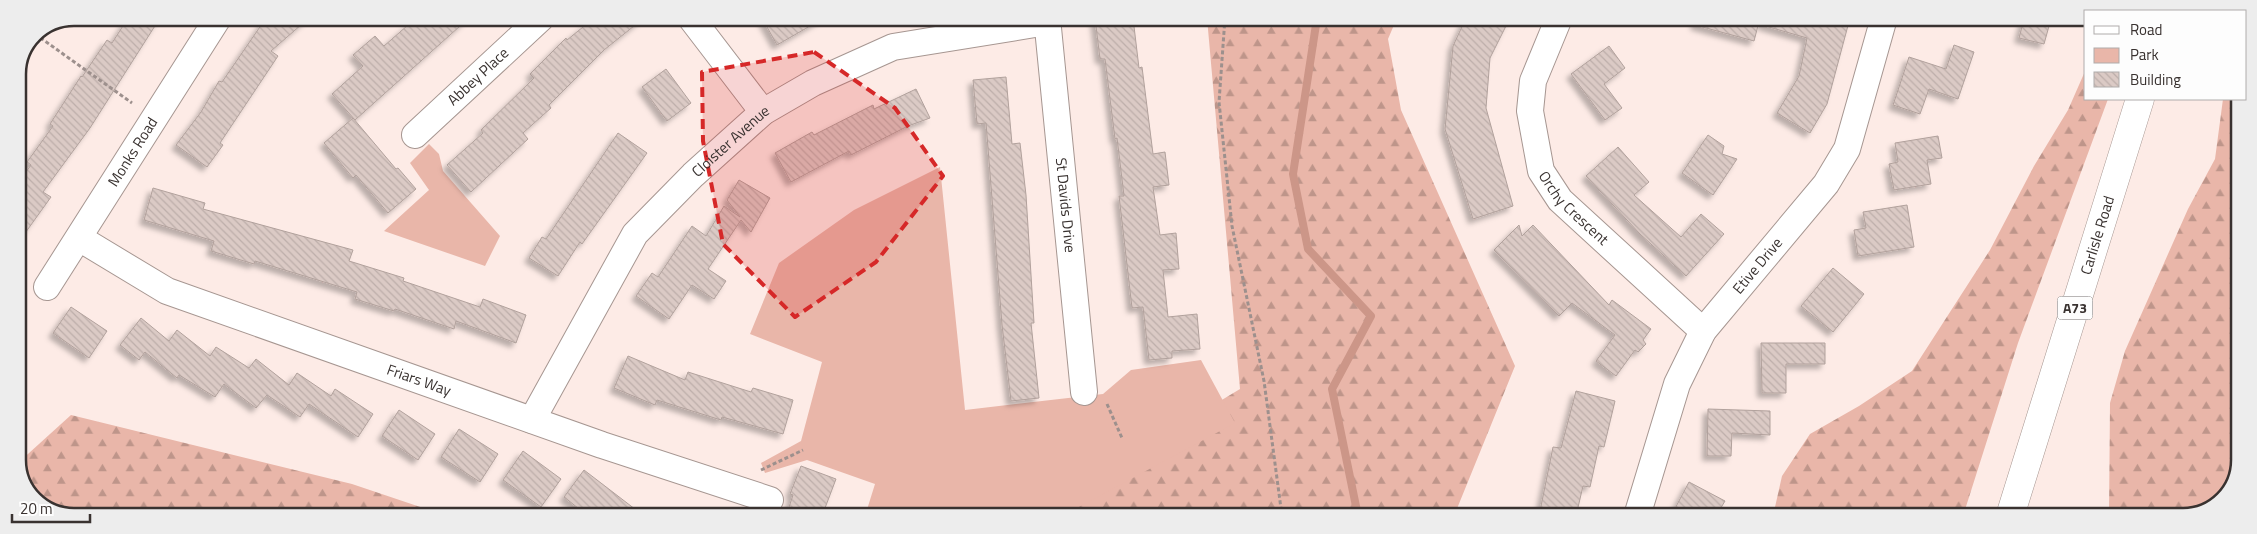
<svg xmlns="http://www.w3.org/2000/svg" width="2257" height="534" font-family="'Titillium Web',sans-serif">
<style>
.forest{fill:url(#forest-firs)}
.park{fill:#e9b6a9}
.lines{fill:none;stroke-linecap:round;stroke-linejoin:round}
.stream{stroke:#cc9688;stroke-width:8}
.building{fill:url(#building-back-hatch);stroke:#b1a19c;filter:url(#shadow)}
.street-casing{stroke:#a69691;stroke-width:28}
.primary-casing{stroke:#a69691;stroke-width:29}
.path{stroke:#9d908d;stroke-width:3;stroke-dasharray:4 2.5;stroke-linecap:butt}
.street{stroke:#fff;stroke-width:26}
.primary{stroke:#fff;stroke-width:28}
.marked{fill:#d62828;fill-opacity:0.2;stroke:#d62828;stroke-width:4;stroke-dasharray:10 6;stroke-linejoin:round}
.labels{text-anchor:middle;stroke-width:5;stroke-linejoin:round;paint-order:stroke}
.shield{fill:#fdfdfd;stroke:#746f6e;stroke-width:1}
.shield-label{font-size:14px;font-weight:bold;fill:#393230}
.street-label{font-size:15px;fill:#393230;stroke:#fdfdfd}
.rim{fill:none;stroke:#393230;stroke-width:2.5}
</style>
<defs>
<pattern id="forest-firs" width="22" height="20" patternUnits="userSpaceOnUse" patternTransform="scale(1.25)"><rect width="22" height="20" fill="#e9b6a9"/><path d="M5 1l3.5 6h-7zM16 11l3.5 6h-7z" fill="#be958a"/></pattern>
<pattern id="building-back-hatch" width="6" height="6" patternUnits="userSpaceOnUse" patternTransform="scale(1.25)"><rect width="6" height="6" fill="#dbcac5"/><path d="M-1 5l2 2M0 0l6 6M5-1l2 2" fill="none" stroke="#bdaeaa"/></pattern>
<filter id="shadow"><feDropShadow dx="-4.5" dy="4.5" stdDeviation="2.5" flood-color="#0004"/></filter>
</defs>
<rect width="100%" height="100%" fill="#fdebe6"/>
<g class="forest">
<polygon points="1207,18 1397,18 1388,39 1401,110 1515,366 1454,516 1023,516 1061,497 1240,389"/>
<polygon points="2086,69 2086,99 2108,99 2018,343 1963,516 1773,516 1782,476 1810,434 1859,406 1912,371 1990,250 2034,166 2068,110"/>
<polygon points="2223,99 2239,99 2238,471 2220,503 2183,516 2109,516 2110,403 2125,351 2188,209 2215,159"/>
<polygon points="71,415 352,484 447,516 63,515 32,497 18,463"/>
</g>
<g class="park">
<polygon points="429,144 439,154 443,171 500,236 485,266 384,231 429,190 410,163"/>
<polygon points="940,167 965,410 1103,394 1131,370 1201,360 1235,423 1062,516 865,516 875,484 807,460 765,473 761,463 801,441 822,362 750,334 779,263 854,210"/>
</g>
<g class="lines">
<polyline class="stream" points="1317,18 1293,174 1308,249 1371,316 1332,389 1358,516"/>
</g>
<g class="building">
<polygon points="128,18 160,18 90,128 43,192 51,197 18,243 18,183 31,165 27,162 53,126 50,124 81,76 82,77 107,40 112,43"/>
<polygon points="266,18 309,18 271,51 278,56 220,143 223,145 207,167 176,145 201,112 219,81 222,82"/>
<polygon points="416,18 469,18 355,120 332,94 363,66 353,55 375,36 384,46"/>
<polygon points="594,18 644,18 604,50 549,105 551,108 523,133 528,139 471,192 447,165 483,133 481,130 534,78 530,74 566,38 567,40"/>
<polygon points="762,18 824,18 777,45"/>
<polygon points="1095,18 1133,18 1139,68 1142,67 1153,154 1165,152 1169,185 1153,187 1160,235 1176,233 1179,269 1163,270 1168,317 1197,314 1200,349 1172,351 1172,358 1149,360 1143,307 1132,308 1119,196 1124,196 1117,138 1115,139 1105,59 1100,59"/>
<polygon points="1466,18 1510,18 1490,58 1486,108 1513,206 1473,219 1445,129 1453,46"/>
<polygon points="1696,18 1760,18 1754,41 1695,25"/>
<polygon points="1762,18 1850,18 1827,104 1810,133 1777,113 1799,76 1807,38 1762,25"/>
<polygon points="2024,19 2051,19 2044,44 2019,38"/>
<polygon points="1954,45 1974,52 1958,99 1929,89 1920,114 1893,105 1909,57 1946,69"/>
<polygon points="1609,46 1625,68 1604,84 1622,108 1605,120 1571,74"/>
<polygon points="666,69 691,103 667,121 642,87"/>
<polygon points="1006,77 1012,144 1020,143 1026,195 1034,323 1031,323 1039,398 1011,401 1002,325 986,123 977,124 973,80"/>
<polygon points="916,89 930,118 908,126 851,155 849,151 791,182 775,153 812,132 814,135 873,105 874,109"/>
<polygon points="353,118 396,169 398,168 416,189 388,213 356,175 353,178 324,143"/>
<polygon points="618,133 647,153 582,244 580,242 558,276 529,258 542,237 546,239"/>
<polygon points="1708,135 1724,146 1722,154 1737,159 1713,195 1682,173"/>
<polygon points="1938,136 1942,158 1927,160 1931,184 1894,190 1889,164 1898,162 1895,143"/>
<polygon points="1618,147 1649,182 1634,195 1681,237 1701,214 1724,234 1686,276 1640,234 1586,176"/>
<polygon points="739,180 770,198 751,232 741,220 708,269 726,281 714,299 692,285 669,319 636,296 652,273 658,277 692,226 706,236 724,206 740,217 727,200"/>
<polygon points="153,188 205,203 203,209 353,250 349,261 404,278 403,281 480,307 483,299 526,315 516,343 456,321 454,329 395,309 394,311 355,299 357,292 255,261 254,264 211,251 214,241 144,220"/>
<polygon points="1907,205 1914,247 1858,256 1854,230 1866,228 1863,212"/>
<polygon points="1519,225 1522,236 1533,225 1609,305 1612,300 1651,329 1643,340 1646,344 1638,352 1635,350 1616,376 1596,361 1615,335 1572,303 1559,316 1494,250"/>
<polygon points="1833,268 1864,294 1833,332 1801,306"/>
<polygon points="71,307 107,331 89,358 53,333"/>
<polygon points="141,318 169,341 177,330 210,356 216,347 249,368 256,359 289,385 297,373 331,396 335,389 373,414 358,437 309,404 300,417 267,395 256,408 224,384 215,397 179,375 177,378 145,352 139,360 120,345"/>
<polygon points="1761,343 1825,343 1825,364 1786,364 1786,393 1762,393"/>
<polygon points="628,356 685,380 688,372 751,392 753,388 793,400 783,434 722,417 721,420 657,400 655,405 614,388"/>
<polygon points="1576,391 1615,401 1604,447 1599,446 1590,487 1583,486 1576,516 1539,516 1553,447 1561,448"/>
<polygon points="1708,409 1770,411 1770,435 1732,433 1731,456 1707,456"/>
<polygon points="399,410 435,434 418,460 382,436"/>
<polygon points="459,429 498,454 480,482 441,457"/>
<polygon points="523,451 561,479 541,507 503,480"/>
<polygon points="801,466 836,479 822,516 786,516 793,495 790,494"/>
<polygon points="584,470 644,516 588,516 564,497"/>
<polygon points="1689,482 1725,501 1716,516 1671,516"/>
</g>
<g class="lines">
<g class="street-casing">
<g id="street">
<polyline points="691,18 763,112"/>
<path id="s1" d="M1047,18l37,374"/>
<path id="s2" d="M1559,18l-26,63 -3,30 11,60 19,29 143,131"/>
<path id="s3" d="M415,135l126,-117"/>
<path id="s4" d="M79,238l88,53 435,154 168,55"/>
<path id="s5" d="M47,287l171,-269"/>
<path id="s6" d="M532,420l103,-186 58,-59 70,-63 50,-29 80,-36 154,-25"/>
<path id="s7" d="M1637,516l40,-132 26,-53 123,-147 21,-35 37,-131"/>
</g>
</g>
<g class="primary-casing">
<g id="primary">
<path id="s8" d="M2010,516l130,-417"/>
</g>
</g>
<g class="path">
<polyline points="1225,18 1219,102 1232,226 1264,381 1282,516"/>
<polyline points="35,34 132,103"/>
<polyline points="1107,404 1122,438"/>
<polyline points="761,470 803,450"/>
</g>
<use href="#street" class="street"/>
<use href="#primary" class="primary"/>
</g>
<path class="marked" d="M814,52l81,56 48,68 -67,86 -81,55 -72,-73 -20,-103 -1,-69z"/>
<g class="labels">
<rect class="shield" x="2057.5" y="296.5" width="35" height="23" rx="4"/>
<g class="shield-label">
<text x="2075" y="313">A73</text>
</g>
<g class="street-label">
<text dy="5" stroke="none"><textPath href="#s3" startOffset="86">Abbey Place</textPath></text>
<text dy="5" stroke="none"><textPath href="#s6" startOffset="346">Cloister Avenue</textPath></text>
<text dy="5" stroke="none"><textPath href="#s5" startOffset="160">Monks Road</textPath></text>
<text dy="5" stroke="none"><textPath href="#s1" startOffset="188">St Davids Drive</textPath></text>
<text dy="5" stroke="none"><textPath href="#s2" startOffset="209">Orchy Crescent</textPath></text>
<text dy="5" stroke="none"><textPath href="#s8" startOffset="294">Carlisle Road</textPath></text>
<text dy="5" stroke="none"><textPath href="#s7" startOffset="282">Etive Drive</textPath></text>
<text dy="5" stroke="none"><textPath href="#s4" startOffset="370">Friars Way</textPath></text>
</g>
</g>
<path d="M0 0H2257V534H0ZM74 26H2183A48 48 0 0 1 2231 74V460A48 48 0 0 1 2183 508H74A48 48 0 0 1 26 460V74A48 48 0 0 1 74 26Z" fill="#ededed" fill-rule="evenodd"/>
<path class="rim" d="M74 26H2183A48 48 0 0 1 2231 74V460A48 48 0 0 1 2183 508H74A48 48 0 0 1 26 460V74A48 48 0 0 1 74 26Z"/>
<rect x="2084" y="10" width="162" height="90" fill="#fdfdfd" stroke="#afacab"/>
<rect x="2094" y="26" width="25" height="8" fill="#ffffff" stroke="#afacab"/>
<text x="2130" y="35" font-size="15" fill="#393230">Road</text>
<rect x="2094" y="48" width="25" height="15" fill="#e9b6a9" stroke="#afacab"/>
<text x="2130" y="60" font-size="15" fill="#393230">Park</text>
<rect x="2094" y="72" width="25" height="15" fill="url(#building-back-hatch)" stroke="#afacab"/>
<text x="2130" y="85" font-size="15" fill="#393230">Building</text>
<path d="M12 514v8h78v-8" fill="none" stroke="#393230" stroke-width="2.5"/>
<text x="20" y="514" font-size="15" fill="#393230" stroke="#fdfdfd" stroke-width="4" paint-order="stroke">20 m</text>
</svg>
